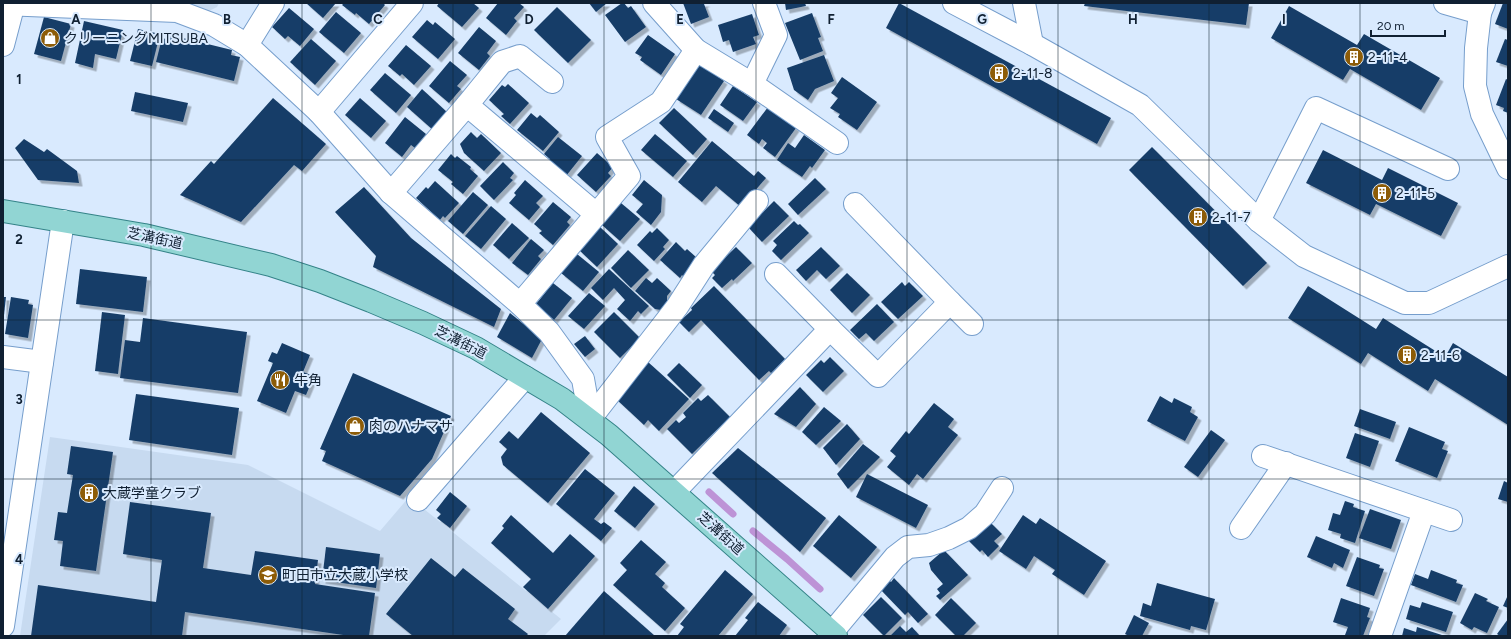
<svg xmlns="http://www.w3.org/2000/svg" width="1511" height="639" font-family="Figtree,'Noto Sans JP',sans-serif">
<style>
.built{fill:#c7daf0}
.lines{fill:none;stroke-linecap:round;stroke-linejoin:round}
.stream{stroke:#bd93d6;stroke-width:7}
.building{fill:#193e67;filter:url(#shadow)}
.minor-casing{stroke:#769ecc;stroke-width:24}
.major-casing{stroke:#348388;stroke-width:24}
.minor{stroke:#fff;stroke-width:22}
.major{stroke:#91d5d3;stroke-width:22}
.grid{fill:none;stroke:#102032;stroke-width:1;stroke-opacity:0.55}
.labels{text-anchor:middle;stroke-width:4;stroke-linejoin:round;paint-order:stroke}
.poi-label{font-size:14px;fill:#102032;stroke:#d9eafe;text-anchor:start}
.street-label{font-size:14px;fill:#102032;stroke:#d9eafe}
.grid-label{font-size:13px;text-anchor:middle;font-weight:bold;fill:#102032;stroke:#d9eafe;stroke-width:4;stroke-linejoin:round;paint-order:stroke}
</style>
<defs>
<filter id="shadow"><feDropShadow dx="3.5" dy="3.5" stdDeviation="0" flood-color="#0004"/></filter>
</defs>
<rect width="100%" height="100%" fill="#d9eafe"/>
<g class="built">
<polygon points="187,3 219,3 217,7 209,11"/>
<polygon points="50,437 248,465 380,531 409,497 561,619 544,636 20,636"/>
</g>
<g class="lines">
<g class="stream">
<polyline points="709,492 733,514"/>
<polyline points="753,531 787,559 820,589"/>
</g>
</g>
<g class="building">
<polygon points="306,3 336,3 323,18"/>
<polygon points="344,3 383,3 385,5 369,24 356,13 355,15 342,5"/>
<polygon points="439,3 473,3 479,8 462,27 437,6"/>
<polygon points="498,3 519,3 524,7 514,18 517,21 506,35 486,18"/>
<polygon points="589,3 607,3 596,12"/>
<polygon points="622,3 624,3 628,8 631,6 646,27 625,42 605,15"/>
<polygon points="683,3 707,3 704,4 709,17 691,24"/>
<polygon points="785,3 805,3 806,6 786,10"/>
<polygon points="899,3 1111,118 1097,144 886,28"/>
<polygon points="1085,3 1249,3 1246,25 1084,6"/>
<polygon points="1503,3 1508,3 1508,29 1495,24"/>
<polygon points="1289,6 1357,45 1364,34 1440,78 1421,110 1350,69 1343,80 1271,38"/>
<polygon points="557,7 591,40 568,63 534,30"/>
<polygon points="289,8 314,29 300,46 288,36 285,39 272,27"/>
<polygon points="336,12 361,33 344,53 319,32"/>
<polygon points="812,13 821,37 818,38 823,51 800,60 785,23"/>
<polygon points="752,14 759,35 753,37 756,44 733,52 729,40 723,42 718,25"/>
<polygon points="44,17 71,24 61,61 34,54"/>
<polygon points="427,20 433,25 435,22 455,39 438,59 412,37"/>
<polygon points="84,21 123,30 116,59 95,54 93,68 75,63"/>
<polygon points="479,27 496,41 487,53 490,56 479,70 458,53"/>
<polygon points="138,29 160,34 152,66 130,61"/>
<polygon points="171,35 232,50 231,55 240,57 234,81 156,62 162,38 170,40"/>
<polygon points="648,35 675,54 661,75 640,60 642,57 635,53"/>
<polygon points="311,39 336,61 315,85 290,62"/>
<polygon points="1505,39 1508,40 1508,66 1496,62"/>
<polygon points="406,45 431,66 414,85 402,74 400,76 388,66"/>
<polygon points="824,55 834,81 815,89 808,100 794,90 787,68"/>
<polygon points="450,61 467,75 457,86 461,89 449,103 429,86"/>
<polygon points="700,64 724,81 701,115 676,99"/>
<polygon points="385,73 411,95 396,113 370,90"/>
<polygon points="842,77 877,102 857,130 838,117 840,114 830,108 838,98 831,93"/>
<polygon points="1506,79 1508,80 1508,113 1503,111 1504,108 1496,105"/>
<polygon points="508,84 529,103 510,124 501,116 504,114 489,100 502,85 505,87"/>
<polygon points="733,86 757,102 743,121 720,105"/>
<polygon points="422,89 448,113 433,130 407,107"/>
<polygon points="135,92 188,103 183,122 131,111"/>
<polygon points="273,98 326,144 302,171 294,165 241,222 180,195 211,161 214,164"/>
<polygon points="360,98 386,121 371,138 345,115"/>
<polygon points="768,107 796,128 775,157 763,148 767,143 762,139 759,144 747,135"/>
<polygon points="674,108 707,139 693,155 659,123"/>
<polygon points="714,109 734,123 728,132 708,118"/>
<polygon points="531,113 537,118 540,115 559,132 543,151 517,130"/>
<polygon points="405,117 426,134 415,148 411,145 402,157 385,143"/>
<polygon points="471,132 477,138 481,134 501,153 484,171 464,153 460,144"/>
<polygon points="655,134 687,161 673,177 641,150"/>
<polygon points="804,135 825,150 812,168 810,166 802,177 777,160 788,143 795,148"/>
<polygon points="558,137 582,156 566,176 548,162 550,159 544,154"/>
<polygon points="24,139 44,152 47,149 77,171 79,183 38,180 15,148"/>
<polygon points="712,141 754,176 758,171 766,178 741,207 716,186 702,202 678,182"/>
<polygon points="1152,147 1267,263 1243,286 1129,170"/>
<polygon points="1323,150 1382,180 1388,168 1458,203 1441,236 1376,204 1370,215 1306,183"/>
<polygon points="597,153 613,167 608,173 611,176 596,192 577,175"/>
<polygon points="451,154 455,158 457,156 471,167 470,169 478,176 463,194 451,184 453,182 438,170"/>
<polygon points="503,162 514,173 510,178 513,180 494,200 480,186"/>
<polygon points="815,178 826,189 798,215 788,204"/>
<polygon points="525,180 543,196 536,203 540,207 529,220 509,203 516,195 514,193"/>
<polygon points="644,180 662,195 661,212 651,225 636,212 643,204 632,195"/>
<polygon points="435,181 459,203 445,218 443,216 440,220 416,198 426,187 428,189"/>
<polygon points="364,187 411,238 501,309 494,327 373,267 376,256 335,212"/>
<polygon points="473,192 488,205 463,234 448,221"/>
<polygon points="774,201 789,216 762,242 748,227"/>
<polygon points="553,202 571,217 567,222 570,225 553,245 539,233 542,231 534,224"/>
<polygon points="621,203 640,219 620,241 602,225"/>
<polygon points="491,206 506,219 481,249 465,236"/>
<polygon points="794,221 798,225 800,224 809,233 781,260 772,251 777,245 773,241"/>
<polygon points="512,223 529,238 509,259 493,245"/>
<polygon points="600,227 618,244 597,267 579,250"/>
<polygon points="657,228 669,240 663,247 665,249 654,261 637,245 650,231 652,233"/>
<polygon points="531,239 544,250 538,256 541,259 528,275 512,263"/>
<polygon points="676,242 685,251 687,249 697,258 689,267 692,269 684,277 682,275 680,278 660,260"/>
<polygon points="736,247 752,263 733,281 732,279 722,288 712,278 715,275 711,271"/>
<polygon points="821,247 840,266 826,279 817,270 806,281 796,270"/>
<polygon points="628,250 649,270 631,288 611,268"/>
<polygon points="577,254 599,272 583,291 561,273"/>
<polygon points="80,269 147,277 143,312 76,304"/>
<polygon points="609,269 649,306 641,314 638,311 630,321 617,309 625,300 614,288 603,300 591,288"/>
<polygon points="847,273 870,295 852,313 830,290"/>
<polygon points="646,278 652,283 657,278 671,291 667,296 667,303 661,310 655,309 635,291"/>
<polygon points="902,282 905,286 909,282 923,296 898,319 881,302"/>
<polygon points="553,283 572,298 554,320 536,304"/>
<polygon points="714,286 785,359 771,373 769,371 759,380 701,320 689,332 679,322 692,310 691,308"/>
<polygon points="1308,286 1376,329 1383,318 1445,357 1453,343 1508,377 1508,425 1435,379 1428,391 1368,353 1361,364 1288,318"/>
<polygon points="589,293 605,306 584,329 568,316"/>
<polygon points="3,297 6,297 4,315 3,315"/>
<polygon points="11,297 29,300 28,304 33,305 28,338 5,334"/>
<polygon points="877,304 894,322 874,341 866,333 859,339 850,330"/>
<polygon points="102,312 125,315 118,374 95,371"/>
<polygon points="614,312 640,338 620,358 594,332"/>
<polygon points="510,313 542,339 532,358 497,337"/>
<polygon points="143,318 247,332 238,393 120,378 125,340 140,342"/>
<polygon points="585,336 595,349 585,357 574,344"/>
<polygon points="282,343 310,355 303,372 314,376 306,395 295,391 286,413 257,401 273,363 268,361 272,352 277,354"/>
<polygon points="830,357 844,371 823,392 806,375 821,360 824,363"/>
<polygon points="648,362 689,399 659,431 648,420 644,425 615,398"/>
<polygon points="679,363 702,385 690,398 667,375"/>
<polygon points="353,373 451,416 432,459 400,496 322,461 326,451 320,449"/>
<polygon points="800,387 816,404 796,427 774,414"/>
<polygon points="136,394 239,408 232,455 129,440"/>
<polygon points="708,395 730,417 692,454 667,429 676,420 679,423 686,417 683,413 698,398 701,401"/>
<polygon points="1160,396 1172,403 1174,398 1192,407 1190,412 1198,417 1185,441 1147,421"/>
<polygon points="934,403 954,419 948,427 958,435 923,479 917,474 909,485 887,467 896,456 890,451 906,431 909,434"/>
<polygon points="824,407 841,421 816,445 802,432"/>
<polygon points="1360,409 1396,422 1390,439 1354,426"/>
<polygon points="541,412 590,453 548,503 503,465 501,457 507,449 499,442 509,431 518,439"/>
<polygon points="847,424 860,439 836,465 823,448"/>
<polygon points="1409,427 1445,442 1442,449 1448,451 1437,478 1395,461"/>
<polygon points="1211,430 1225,440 1198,477 1184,467"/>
<polygon points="1355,433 1379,441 1370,467 1346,458"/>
<polygon points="863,444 880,457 848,489 837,474"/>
<polygon points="71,446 113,452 96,571 60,566 63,541 54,540 58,512 67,513 73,475 67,474"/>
<polygon points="738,448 826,518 800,552 712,473"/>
<polygon points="585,469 615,493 594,519 601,524 604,522 612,528 601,541 556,504"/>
<polygon points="867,474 928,505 916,528 856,497"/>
<polygon points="1504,481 1508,483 1508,502 1498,499"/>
<polygon points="634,486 655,504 635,528 614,511"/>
<polygon points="450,492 467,506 450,528 437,518 441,514 436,510"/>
<polygon points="1345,501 1354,504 1353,507 1365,511 1355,543 1340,538 1341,534 1328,530 1333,513 1340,515"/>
<polygon points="130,502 211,513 203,568 251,575 255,551 318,560 315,584 375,593 369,636 350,636 185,612 182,636 31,636 38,585 156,602 162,560 123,554"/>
<polygon points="1370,509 1401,520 1391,549 1359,538"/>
<polygon points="511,515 553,553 570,534 595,556 548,609 523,587 531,579 491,543 504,528 502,526"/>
<polygon points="839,515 877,547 851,578 813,546"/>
<polygon points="1023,515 1036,524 1040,518 1106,561 1084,595 1052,574 1055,570 1034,556 1026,569 999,551"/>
<polygon points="990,522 1002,534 994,541 999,546 988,557 982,550 980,552 966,538"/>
<polygon points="1316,536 1350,550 1343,568 1334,563 1332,568 1307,557"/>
<polygon points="641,540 666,562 655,574 665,583 662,587 685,608 665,631 613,585 627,570 620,563"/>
<polygon points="326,547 380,554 376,588 322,580"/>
<polygon points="944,550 968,575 940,600 936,596 940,593 937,589 943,584 931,570 929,563"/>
<polygon points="1357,557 1380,565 1379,568 1384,569 1374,596 1346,586"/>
<polygon points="431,558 455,577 463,568 515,609 508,619 528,634 526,636 413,636 386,614"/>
<polygon points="725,570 753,594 718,636 677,636 684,627 680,624"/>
<polygon points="1431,570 1457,580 1456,583 1463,585 1456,602 1411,585 1415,574 1428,579"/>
<polygon points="894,578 928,614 918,623 908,612 905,615 880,589 889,580 891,582"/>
<polygon points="1157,583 1215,599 1206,630 1191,626 1190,630 1140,616 1143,603 1151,606"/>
<polygon points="604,591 655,636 565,636"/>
<polygon points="1475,593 1488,599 1486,601 1499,607 1487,633 1474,627 1472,630 1460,623"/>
<polygon points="1508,595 1508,608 1503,606"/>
<polygon points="881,597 902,618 884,636 863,615"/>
<polygon points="951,598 976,623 963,636 956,636 935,615"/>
<polygon points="1341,598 1370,608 1367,617 1370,618 1363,636 1345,635 1348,627 1333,622"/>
<polygon points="758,602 787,625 779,636 735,636 748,620 745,618"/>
<polygon points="1422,602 1453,612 1446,632 1406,619 1410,605 1420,608"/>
<polygon points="1134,615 1149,623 1142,636 1129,636 1125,634"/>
<polygon points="1508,619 1508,636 1500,636 1497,634"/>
<polygon points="900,626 906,632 912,627 920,636 890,636"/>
<polygon points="1417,627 1445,636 1402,636 1404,628 1416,632"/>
</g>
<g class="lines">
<g class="minor-casing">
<g id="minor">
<polyline points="654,3 696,50 752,84 837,143"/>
<polyline points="954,3 1032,44 1140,105 1259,221 1304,256 1405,303 1429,303 1508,266"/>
<polyline points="1024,3 1032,44"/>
<polyline points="1445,3 1480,13"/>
<polyline points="1484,3 1480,13 1476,48 1475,86 1482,114 1508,168"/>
<polyline points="3,4 177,11 214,25 247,45 319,112 391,193 520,304 549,332 583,379 590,419"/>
<polyline points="3,45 14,3"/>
<polyline points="247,45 273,3"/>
<polyline points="752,84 776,35 764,3"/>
<polyline points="467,105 502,62 520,56 552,82"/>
<polyline points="319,112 412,3"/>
<polyline points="391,193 467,105 596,214"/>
<polyline points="1259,221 1316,108 1448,169"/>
<polyline points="950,302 972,324"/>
<polyline points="520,304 629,176 607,137 661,102 696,50"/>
<polyline points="830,329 878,376 950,302 855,204"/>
<polyline points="3,357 42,362"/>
<polyline points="590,419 677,307 704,265 757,201"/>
<polyline points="1263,456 1451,520"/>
<polyline points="675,491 830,329 776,274"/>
<polyline points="418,500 525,377"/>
<polyline points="1241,528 1286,463"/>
<polyline points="3,626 63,221"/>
<polyline points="829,636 895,557 908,547 929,545 949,538 969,528 985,514 1002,488"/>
<polyline points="1380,636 1424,511"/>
</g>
</g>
<g class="major-casing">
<polyline id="major" points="3,211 144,235 271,265 320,281 371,301 423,323 476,348 562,399 609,435 836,636"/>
</g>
<use href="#minor" class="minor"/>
<use href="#major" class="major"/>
</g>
<path class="grid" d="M151,3v633M302,3v633M453,3v633M604,3v633M756,3v633M907,3v633M1058,3v633M1209,3v633M1360,3v633M3,160h1505M3,320h1505M3,479h1505"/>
<defs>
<g id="shop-disc" transform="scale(1)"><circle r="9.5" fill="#8d5c07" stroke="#d9eafe"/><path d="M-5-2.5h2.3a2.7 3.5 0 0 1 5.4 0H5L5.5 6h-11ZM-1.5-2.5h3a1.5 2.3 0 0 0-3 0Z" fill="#fff"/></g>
<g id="building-disc" transform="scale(1)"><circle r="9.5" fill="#8d5c07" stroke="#d9eafe"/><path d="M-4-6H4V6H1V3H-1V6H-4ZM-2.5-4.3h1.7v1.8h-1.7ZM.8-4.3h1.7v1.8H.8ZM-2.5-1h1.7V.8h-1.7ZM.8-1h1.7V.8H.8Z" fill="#fff"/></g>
<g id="restaurant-disc" transform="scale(1)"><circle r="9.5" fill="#8d5c07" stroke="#d9eafe"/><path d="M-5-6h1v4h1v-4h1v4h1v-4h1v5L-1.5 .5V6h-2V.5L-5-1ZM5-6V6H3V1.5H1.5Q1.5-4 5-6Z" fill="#fff"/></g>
<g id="school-disc" transform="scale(1)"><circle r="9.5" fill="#8d5c07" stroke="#d9eafe"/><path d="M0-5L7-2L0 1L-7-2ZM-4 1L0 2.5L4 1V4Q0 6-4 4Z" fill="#fff"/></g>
</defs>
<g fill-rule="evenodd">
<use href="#shop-disc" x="50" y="38"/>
<use href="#building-disc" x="1354" y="57"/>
<use href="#building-disc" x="999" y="73"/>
<use href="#building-disc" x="1382" y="193"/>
<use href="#building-disc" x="1198" y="217"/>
<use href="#building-disc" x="1407" y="355"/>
<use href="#restaurant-disc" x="280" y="380"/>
<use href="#shop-disc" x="355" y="426"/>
<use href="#building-disc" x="89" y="493"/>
<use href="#school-disc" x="268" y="575"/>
</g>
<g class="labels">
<g class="poi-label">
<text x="64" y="43">クリーニングMITSUBA</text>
<text x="1368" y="62">2-11-4</text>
<text x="1013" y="78">2-11-8</text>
<text x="1396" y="198">2-11-5</text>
<text x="1212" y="222">2-11-7</text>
<text x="1421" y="360">2-11-6</text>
<text x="294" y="385">牛角</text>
<text x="369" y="431">肉のハナマサ</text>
<text x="103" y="498">大蔵学童クラブ</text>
<text x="282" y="580">町田市立大蔵小学校</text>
</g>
<g class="street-label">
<text transform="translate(155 238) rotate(12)" y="5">芝溝街道</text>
<text transform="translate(461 342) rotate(27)" y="5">芝溝街道</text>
<text transform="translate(721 533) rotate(42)" y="5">芝溝街道</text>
</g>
</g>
<g class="grid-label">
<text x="76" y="24">A</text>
<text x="227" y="24">B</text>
<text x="378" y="24">C</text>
<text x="529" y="24">D</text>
<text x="680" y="24">E</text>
<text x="831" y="24">F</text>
<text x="982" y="24">G</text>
<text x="1133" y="24">H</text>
<text x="1284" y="24">I</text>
<text x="19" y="84">1</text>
<text x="19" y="244">2</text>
<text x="19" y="404">3</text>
<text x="19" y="564">4</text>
</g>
<rect width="1511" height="639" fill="none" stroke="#102032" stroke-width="8"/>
<path d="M1371 30v6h74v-6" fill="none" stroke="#102032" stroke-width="2"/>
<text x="1377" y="30" font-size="12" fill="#102032" stroke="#d9eafe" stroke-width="3" paint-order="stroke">20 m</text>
</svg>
